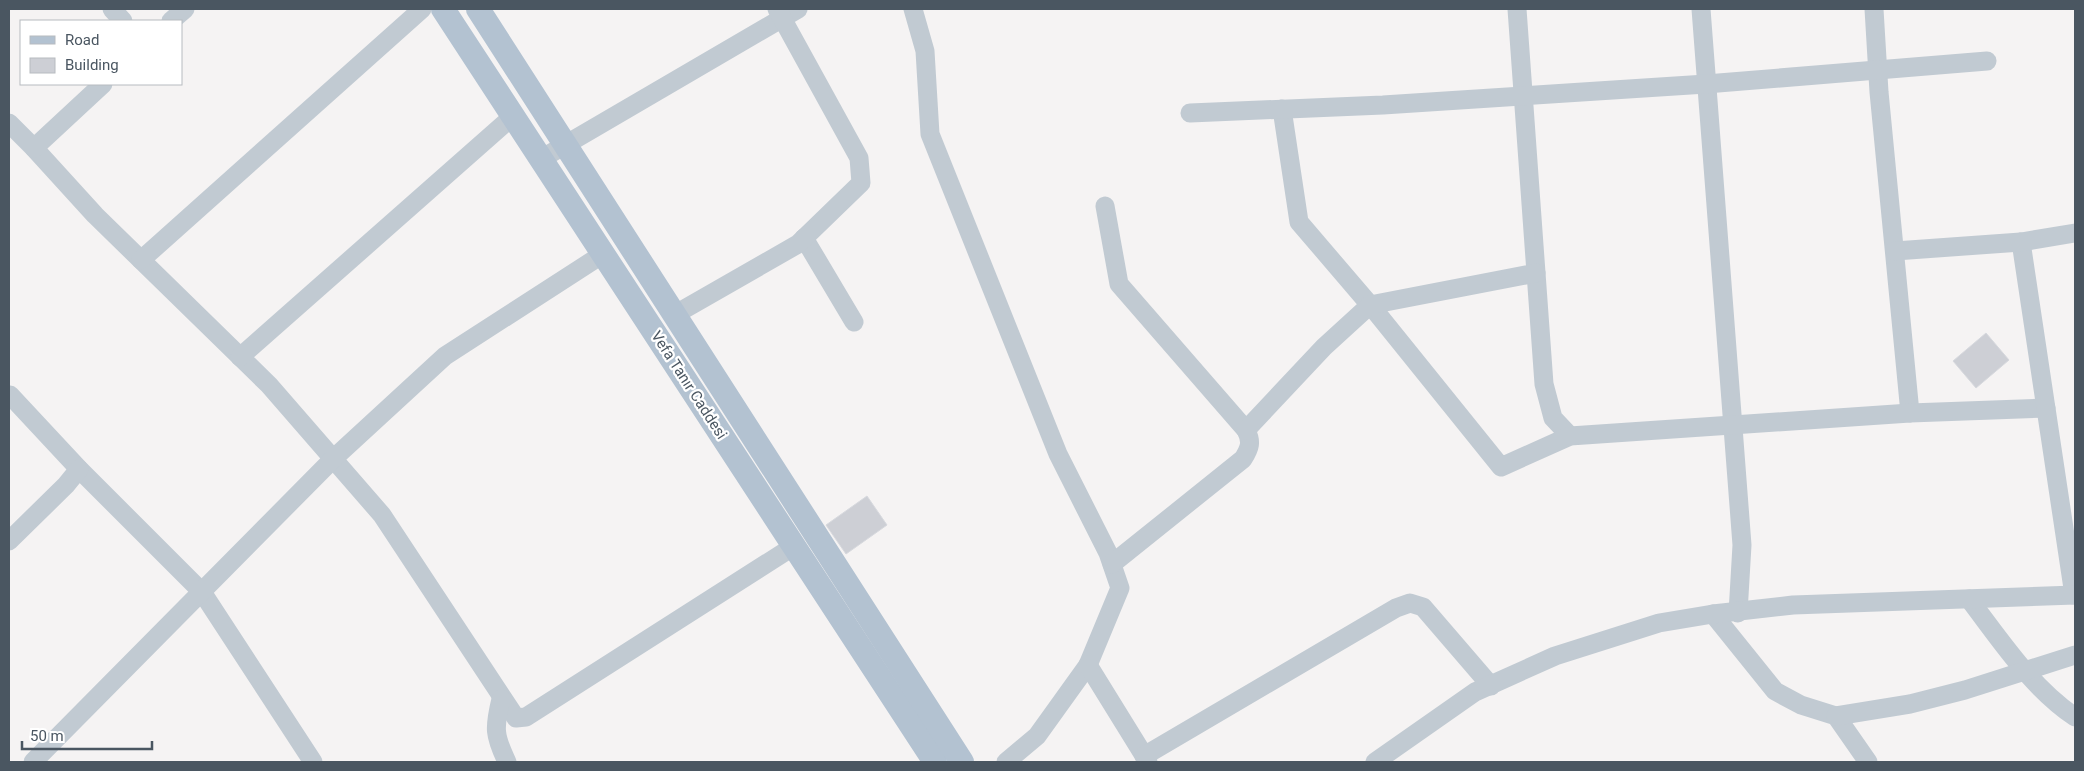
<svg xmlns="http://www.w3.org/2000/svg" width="2084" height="771" font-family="Roboto,sans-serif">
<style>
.building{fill:#cdcfd5;stroke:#d7d9de}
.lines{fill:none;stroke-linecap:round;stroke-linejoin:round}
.minor{stroke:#c1cad2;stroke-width:19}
.major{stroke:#b3c2d1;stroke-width:24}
.labels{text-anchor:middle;stroke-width:4.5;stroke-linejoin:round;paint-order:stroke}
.street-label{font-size:15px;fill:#4a5661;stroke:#fff}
</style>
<rect width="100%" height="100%" fill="#f5f3f3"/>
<g class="building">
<polygon points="1986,333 2009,360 1976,388 1953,361"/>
<polygon points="867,496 887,525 846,554 826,525"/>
</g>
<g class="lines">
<g class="minor">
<polyline points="112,9 123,21"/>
<polyline points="913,9 925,51 930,134 1058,454 1108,553 1120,588 1088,665 1037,736 1006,762"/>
<polyline points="1517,9 1544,384 1553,418 1570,436"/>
<polyline points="1701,9 1742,545 1738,613"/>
<polyline points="1874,9 1879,92 1910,413"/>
<polyline points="171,21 185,9"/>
<polyline points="1282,109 1299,222 1376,312 1501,467 1570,436 1910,413 2046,408"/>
<polyline points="1190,113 1383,105 1706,84 1987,61"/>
<polyline points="9,123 34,148 95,215 269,385 382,515 516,718 526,717 794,546"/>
<polyline points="34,148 103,84"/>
<polyline points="541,159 798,9"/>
<path d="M1105,206l14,78 127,146c6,12 4,18 -3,29l-131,105"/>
<polyline points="804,238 854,322"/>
<polyline points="2021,242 2074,595"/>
<polyline points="1895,251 2021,242 2075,233"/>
<polyline points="141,260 422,9"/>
<polyline points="674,315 798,244 861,183 859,158 777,9"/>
<polyline points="240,357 513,116"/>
<polyline points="10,395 79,469 202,592 313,762"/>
<polyline points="1246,430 1324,347 1370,305 1536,273"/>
<polyline points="9,541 66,485 79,469"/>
<path d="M1969,599c32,42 62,88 106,118"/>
<polyline points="1713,614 1775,691 1801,705 1836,716 1868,762"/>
<polyline points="1088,665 1148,762"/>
<path d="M501,699c-7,29 -7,36 6,63"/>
<polyline points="1836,716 1910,704 1965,690 2075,655"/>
<polyline points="1144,756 1396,608 1410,603 1423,607 1491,686"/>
<polyline points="33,762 333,459 445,356 603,254"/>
<polyline points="1375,762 1475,692 1555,656 1659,623 1713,614 1793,605 2075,595"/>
</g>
<g class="major">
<polyline points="443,9 935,762"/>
<polyline points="478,9 962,762"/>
</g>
</g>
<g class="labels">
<g class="street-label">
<text transform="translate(689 385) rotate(57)" y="5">Vefa Tanır Caddesi</text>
</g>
</g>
<rect width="2084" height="771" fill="none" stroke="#4a5661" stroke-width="20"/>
<rect x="20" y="20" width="162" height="65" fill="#ffffff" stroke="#b7bbc0"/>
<rect x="30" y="36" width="25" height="8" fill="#b3c2d1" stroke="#b7bbc0"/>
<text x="65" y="45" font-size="15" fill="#4a5661">Road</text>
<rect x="30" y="58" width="25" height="15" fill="#cdcfd5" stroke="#b7bbc0"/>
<text x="65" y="70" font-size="15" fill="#4a5661">Building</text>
<path d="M22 741v8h130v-8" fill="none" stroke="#4a5661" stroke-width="2.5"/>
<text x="30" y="741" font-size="15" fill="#4a5661" stroke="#ffffff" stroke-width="4" paint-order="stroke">50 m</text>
</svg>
